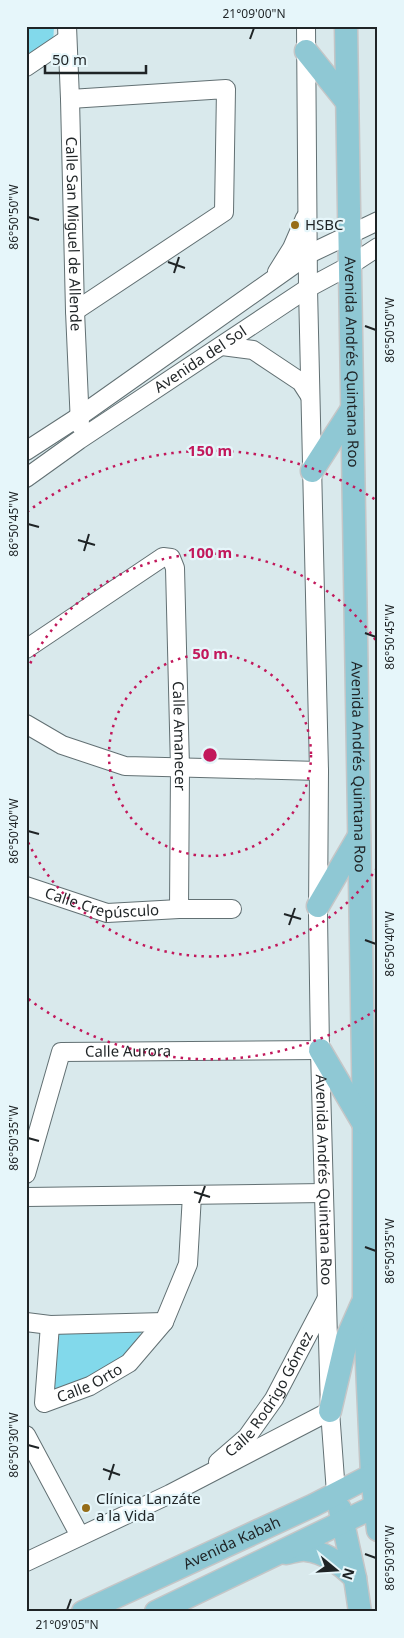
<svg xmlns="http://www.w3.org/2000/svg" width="404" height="1638" font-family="'Noto Sans',sans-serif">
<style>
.green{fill:#82d9eb}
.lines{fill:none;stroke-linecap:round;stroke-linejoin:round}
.minor-casing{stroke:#627073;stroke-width:20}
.major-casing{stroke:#c5c6c7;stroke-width:25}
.minor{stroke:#fff;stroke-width:18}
.major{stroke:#8fc8d4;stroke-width:22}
.ticks{fill:none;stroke:#1f2426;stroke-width:2}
.ring{fill:none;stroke:#c2185b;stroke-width:2.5;stroke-dasharray:2.5 5}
.poi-dot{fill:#956d18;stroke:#e6f6fa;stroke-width:2}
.labels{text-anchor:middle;stroke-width:4.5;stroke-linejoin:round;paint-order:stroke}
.poi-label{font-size:15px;fill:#1f2426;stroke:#e6f6fa;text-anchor:start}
.street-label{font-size:15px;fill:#1f2426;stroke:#e6f6fa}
.centre{fill:#c2185b;stroke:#e6f6fa;stroke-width:2.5}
.ring-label{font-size:15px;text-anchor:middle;font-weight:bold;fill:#c2185b;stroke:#e6f6fa;stroke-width:4.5;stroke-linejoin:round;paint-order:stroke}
.neatline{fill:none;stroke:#1f2426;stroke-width:2}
.ticks-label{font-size:12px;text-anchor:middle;fill:#1f2426}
</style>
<rect width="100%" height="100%" fill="#d9e9ec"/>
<g class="green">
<polygon points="26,26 54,26 53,46 26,62"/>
<polygon points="142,1331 128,1354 94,1377 54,1395 59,1333"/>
</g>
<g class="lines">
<g class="minor-casing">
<g id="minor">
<path id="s1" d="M67,26l3,73 5,212 5,114"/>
<path id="s2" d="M306,26l2,262 11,483 -1,143 2,136 10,361 6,82"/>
<polyline points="26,67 66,40"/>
<polyline points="70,99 226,89 224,212 75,311"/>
<polyline points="277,272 292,248 305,218"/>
<polyline points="222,346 253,350 301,382 310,396"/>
<polyline points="26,451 80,416 309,254 378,221"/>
<path id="s3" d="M26,478l53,-38 229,-152 41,-22 29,-19"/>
<path id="s4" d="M26,649l137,-92 8,1 4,10 5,200 -1,141"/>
<polyline points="26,724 62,745 125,766 319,771"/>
<path id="s5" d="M26,886l81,27 72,-4h53"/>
<path id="s6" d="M26,1174l35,-122 259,-2"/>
<polyline points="26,1197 324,1193"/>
<polyline points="26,1322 50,1325 164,1322"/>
<path id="s7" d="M50,1325l-6,78 46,-17 39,-23 35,-41 24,-58 4,-69"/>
<polyline points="26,1435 80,1536"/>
<path id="s8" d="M218,1462l29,-25 27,-38 52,-99"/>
<polyline points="26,1562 170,1494 330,1411"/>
</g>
</g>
<g class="major-casing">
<g id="major">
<path id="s9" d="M346,26l18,1098v174l8,177 6,55"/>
<polyline points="306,51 347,102"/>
<polyline points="312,471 352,409"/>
<polyline points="318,906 359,836"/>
<polyline points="320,1050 363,1123"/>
<polyline points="330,1411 347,1338 362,1304"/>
<polyline points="340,1509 355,1578 360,1612"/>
<path d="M286,1553c6,-1 14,-4 20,-3 20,2 36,15 49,28"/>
<path id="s10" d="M83,1612l231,-107 64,-33"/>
<polyline points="156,1612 378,1505"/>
</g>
</g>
<use href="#minor" class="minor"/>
<use href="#major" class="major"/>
</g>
<path class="ticks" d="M250,39l4,-11M28,217l11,3M168,262l17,6M174,273l5,-16M365,326l11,4M28,524l11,3M78,540l17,5M84,551l5,-17M365,633l11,4M28,831l11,3M284,914l17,5M289,925l6,-17M365,940l11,4M28,1138l11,3M194,1192l16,5M199,1203l6,-17M365,1247l11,4M28,1445l11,3M103,1469l17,6M109,1480l5,-16M365,1554l11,4M67,1610l4,-11"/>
<g class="ring">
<circle cx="210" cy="755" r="101"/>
<path d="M377 868A202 202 0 0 1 27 840M27 670A202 202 0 0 1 377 642"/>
<path d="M376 1010A304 304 0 0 1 27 998M27 512A304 304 0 0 1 376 500"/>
</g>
<g class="poi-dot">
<circle cx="295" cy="225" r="5"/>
<circle cx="86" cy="1508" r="5"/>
</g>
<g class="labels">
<g class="poi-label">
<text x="305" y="230">HSBC</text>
<text x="96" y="1504">Clínica Lanzáte<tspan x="96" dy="17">a la Vida</tspan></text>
</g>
<g class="street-label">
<text dy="5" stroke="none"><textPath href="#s1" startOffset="208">Calle San Miguel de Allende</textPath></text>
<text dy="5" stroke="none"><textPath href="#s3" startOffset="211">Avenida del Sol</textPath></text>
<text dy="5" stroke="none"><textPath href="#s9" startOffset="336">Avenida Andrés Quintana Roo</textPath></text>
<text dy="5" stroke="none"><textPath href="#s4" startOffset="352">Calle Amanecer</textPath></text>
<text dy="5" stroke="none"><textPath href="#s9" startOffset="741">Avenida Andrés Quintana Roo</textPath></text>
<text dy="5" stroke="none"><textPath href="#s5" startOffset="79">Calle Crepúsculo</textPath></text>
<text dy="5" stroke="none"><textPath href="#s6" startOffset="194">Calle Aurora</textPath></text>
<text dy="5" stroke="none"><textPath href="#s2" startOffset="1154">Avenida Andrés Quintana Roo</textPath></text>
<text dy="5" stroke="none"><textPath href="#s7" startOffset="128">Calle Orto</textPath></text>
<text dy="5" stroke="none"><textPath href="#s8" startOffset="86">Calle Rodrigo Gómez</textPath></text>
<text dy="5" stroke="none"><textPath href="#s10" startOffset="164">Avenida Kabah</textPath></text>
</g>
</g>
<circle cx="210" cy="755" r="8" class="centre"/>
<g class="ring-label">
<text x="210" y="456">150 m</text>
<text x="210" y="558">100 m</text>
<text x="210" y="659">50 m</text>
</g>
<rect width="404" height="1638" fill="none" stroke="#e6f6fa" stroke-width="55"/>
<g transform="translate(336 1570) rotate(108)" stroke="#e6f6fa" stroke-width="4" paint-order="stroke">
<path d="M0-4L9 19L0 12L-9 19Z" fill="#1f2426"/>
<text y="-8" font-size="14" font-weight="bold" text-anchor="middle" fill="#1f2426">N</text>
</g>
<path d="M45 65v8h101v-8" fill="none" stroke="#1f2426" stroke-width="2.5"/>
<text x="52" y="65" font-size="15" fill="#1f2426" stroke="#e6f6fa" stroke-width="4" paint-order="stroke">50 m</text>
<rect x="28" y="28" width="348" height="1582" class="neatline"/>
<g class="ticks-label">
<text x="254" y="18">21°09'00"N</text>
<text transform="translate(14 217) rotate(-90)" y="4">86°50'50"W</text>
<text transform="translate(390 330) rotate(-90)" y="4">86°50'50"W</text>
<text transform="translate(14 524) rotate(-90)" y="4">86°50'45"W</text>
<text transform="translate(390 637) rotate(-90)" y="4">86°50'45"W</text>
<text transform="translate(14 831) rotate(-90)" y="4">86°50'40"W</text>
<text transform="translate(390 944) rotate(-90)" y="4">86°50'40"W</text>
<text transform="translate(14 1138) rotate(-90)" y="4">86°50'35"W</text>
<text transform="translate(390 1251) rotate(-90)" y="4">86°50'35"W</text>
<text transform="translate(14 1445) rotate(-90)" y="4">86°50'30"W</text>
<text transform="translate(390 1558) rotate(-90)" y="4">86°50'30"W</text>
<text x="67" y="1629">21°09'05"N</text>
</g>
</svg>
